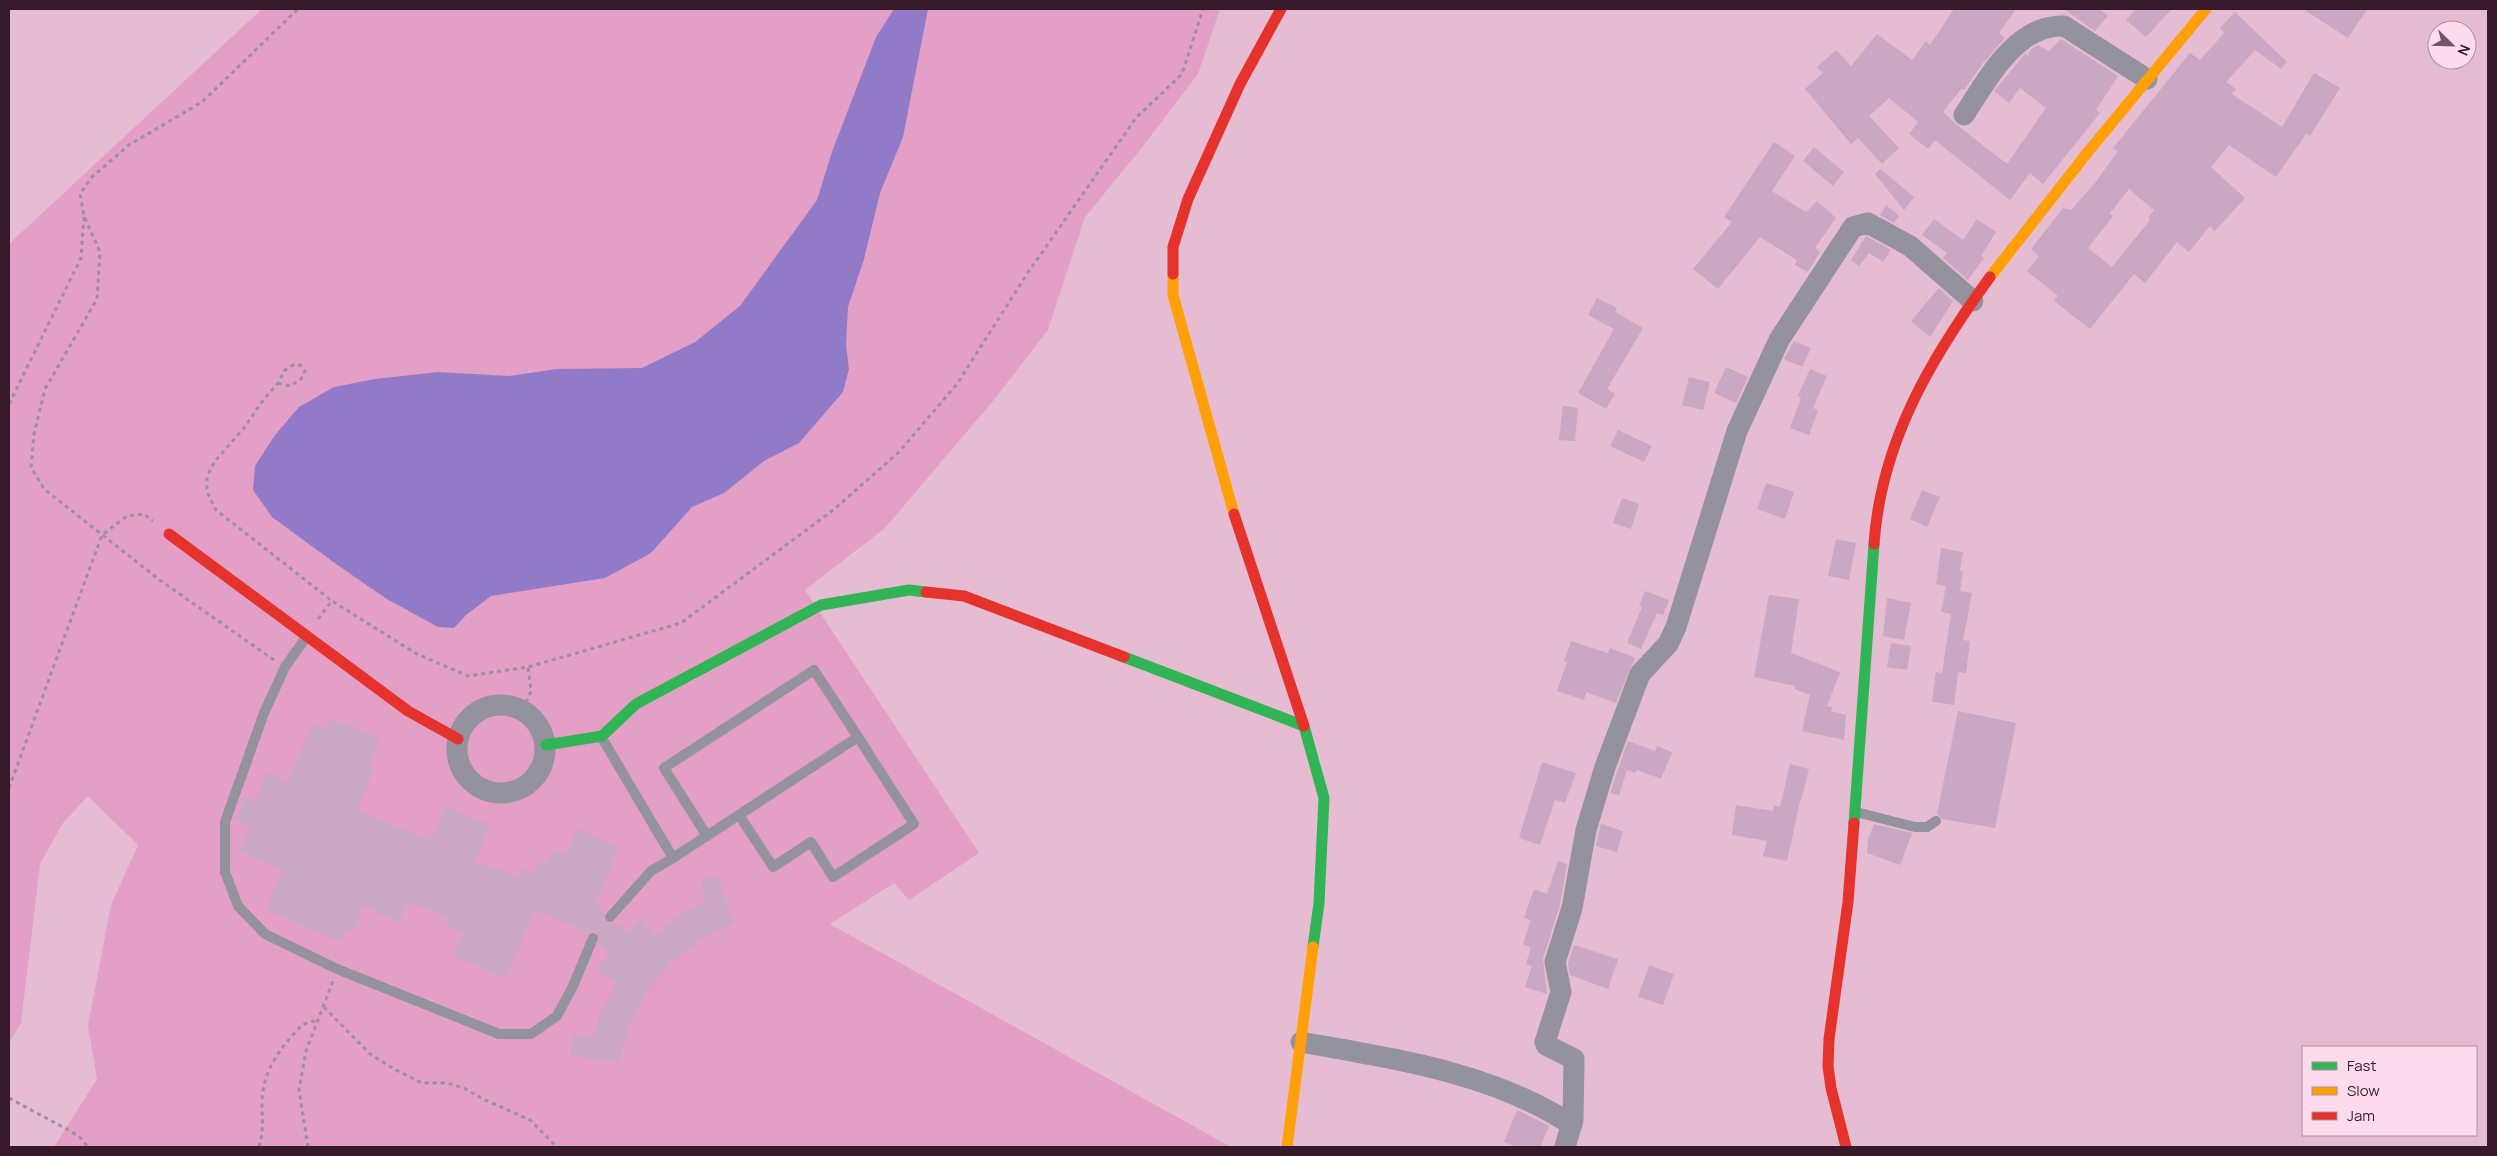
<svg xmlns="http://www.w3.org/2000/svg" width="2497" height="1156" font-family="Manrope,sans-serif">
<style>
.green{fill:#e39fc5}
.water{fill:#917bc8}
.building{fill:#caa7c2;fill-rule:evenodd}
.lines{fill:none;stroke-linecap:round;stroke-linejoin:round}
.path{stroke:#9b909c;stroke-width:3;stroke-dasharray:4 4;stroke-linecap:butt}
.lane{stroke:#94929c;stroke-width:10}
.street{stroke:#94929c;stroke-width:21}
.fast{stroke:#30b455;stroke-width:11}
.slow{stroke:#ff9f0a;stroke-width:11}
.jam{stroke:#e5322d;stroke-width:11}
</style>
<rect width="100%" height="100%" fill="#e6bcd3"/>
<polygon class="green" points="262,9 1220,9 1198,74 1140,150 1085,217 1048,330 993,401 885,528 805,590 979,853 909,900 894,883 830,924 1231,1147 54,1147 97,1079 88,1026 111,905 138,845 88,796 63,823 40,864 21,1023 9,1043 9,244"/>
<polygon class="water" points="894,9 928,9 903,137 880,193 864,259 848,307 846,345 849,369 843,392 799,443 764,461 724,493 692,507 651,553 605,578 491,596 466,615 454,628 438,627 387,599 336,564 272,517 253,490 255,466 275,435 299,407 334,387 375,379 438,372 509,376 557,369 642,368 695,342 740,306 817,200 832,152 876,37"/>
<g class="building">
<polygon points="1954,9 2016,9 1999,33 2005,38 1983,63 1964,90 1962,88 1943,112 1957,125 2007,164 2046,108 2020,88 2009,103 1994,91 2025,54 2028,56 2031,49 2038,45 2049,51 2061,39 2118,76 2096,110 2100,113 2043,184 2030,173 2010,200 1935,140 1928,149 1909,134 1918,122 1889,98 1869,116 1899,148 1882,164 1858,138 1851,144 1805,89 1823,73 1817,67 1836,50 1851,66 1877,34 1912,60 1926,41 1930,45"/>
<polygon points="2064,9 2100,9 2108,16 2095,31"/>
<polygon points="2136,9 2172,9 2146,37 2126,20"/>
<polygon points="2303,9 2367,9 2348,38"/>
<path d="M2235,12l52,50 -6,7 -26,-19 -29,32 10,7 -4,5 50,33 32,-54 26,15 -30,48 -4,-2 -30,43 -47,-32 -18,22 34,31 -30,33 -5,-5 -21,26 -12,-10 -32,41 -11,-9 -44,55 -36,-28 4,-5 -31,-25 12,-15 -8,-7 32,-41 8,2 24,-27 23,-32 -5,-3 77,-95 10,7 24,-27 -4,-5zM2129,189l25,21 -6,8 2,2 -38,47 -24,-19 25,-32 -3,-3z"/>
<polygon points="1774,142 1795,156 1772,191 1806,212 1817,201 1836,218 1815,248 1820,252 1808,272 1795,265 1797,260 1760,237 1718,289 1693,269 1732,222 1724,217"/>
<polygon points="1814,147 1844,172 1833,186 1803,161"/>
<polygon points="1880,169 1914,197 1904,210 1875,174"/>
<polygon points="1886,205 1899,216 1894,223 1880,215"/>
<polygon points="1934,219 1963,240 1977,219 1996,232 1981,256 1984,258 1968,280 1943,258 1947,253 1922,235"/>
<polygon points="1866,236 1891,250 1883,262 1869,253 1859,266 1851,260"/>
<polygon points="1939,288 1953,301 1930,337 1911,321"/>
<polygon points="1597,298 1617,308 1615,312 1643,328 1607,389 1615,394 1606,409 1578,393 1614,329 1588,315"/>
<polygon points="1794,341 1811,348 1802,367 1784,359"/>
<polygon points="1726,367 1748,377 1736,403 1714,393"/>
<polygon points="1810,369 1827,376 1813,408 1818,410 1809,435 1790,428 1801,397 1798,396"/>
<polygon points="1689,377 1710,382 1703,410 1682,405"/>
<polygon points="1563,406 1578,408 1575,441 1559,440"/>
<polygon points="1618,430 1652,446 1644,462 1610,446"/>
<polygon points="1766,483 1794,492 1785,519 1757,509"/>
<polygon points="1922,490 1940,497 1927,527 1910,519"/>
<polygon points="1622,498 1639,504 1631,529 1613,523"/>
<polygon points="1836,539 1856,543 1849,580 1828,576"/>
<polygon points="1941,548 1963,552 1960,571 1963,571 1960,591 1972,593 1963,640 1970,641 1966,673 1958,672 1954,705 1932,702 1936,672 1942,673 1951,614 1941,612 1946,586 1936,584"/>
<polygon points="1645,591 1669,600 1663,615 1657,613 1641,649 1627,643 1642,607 1639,606"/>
<polygon points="1769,595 1799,599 1791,653 1840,672 1827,706 1832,707 1831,711 1846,715 1844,740 1802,731 1810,695 1794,689 1795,686 1754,677"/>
<polygon points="1887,598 1911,603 1904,640 1883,636"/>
<polygon points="1571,641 1608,653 1610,648 1635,658 1616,703 1586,692 1584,700 1557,691 1567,662 1564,661"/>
<polygon points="1891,643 1911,646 1907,670 1887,667"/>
<polygon points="1958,711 2016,723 1995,828 1942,819 1937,814"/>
<polygon points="330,718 379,738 368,765 375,767 357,810 431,841 445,806 490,825 475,860 518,878 521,869 535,875 540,861 547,864 552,850 565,855 577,829 619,847 596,903 605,912 603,919 606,922 612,924 615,922 627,932 641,919 656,935 683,912 707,901 701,880 717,874 734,923 700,940 670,963 646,992 629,1026 619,1063 570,1055 573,1035 593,1038 600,1015 617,981 597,972 609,952 599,943 600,937 596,932 588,933 535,909 506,978 454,956 463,934 446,926 449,919 408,901 399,922 363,906 352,933 344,929 340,941 266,910 283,870 239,852 250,827 235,820 245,797 255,801 267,772 288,781 312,724 325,730"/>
<polygon points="1628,741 1655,751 1657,746 1672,752 1661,779 1637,770 1635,773 1627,770 1619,796 1610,793"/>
<polygon points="1542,762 1576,773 1565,803 1555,800 1540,845 1519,838"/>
<polygon points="1790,764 1809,769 1801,801 1800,801 1787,861 1763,856 1767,841 1732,835 1736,805 1773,811 1774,806 1780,807"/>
<polygon points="1601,824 1623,831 1617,852 1596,846"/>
<polygon points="1874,824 1912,833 1900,865 1867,853 1868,840"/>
<polygon points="1558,861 1567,864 1560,905 1543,959 1547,994 1525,987 1532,966 1526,964 1531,947 1523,944 1531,920 1524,918 1534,889 1547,894"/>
<polygon points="1574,945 1618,959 1608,989 1570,975 1568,963"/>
<polygon points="1649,965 1674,974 1663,1005 1638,997"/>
<polygon points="1517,1110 1549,1126 1540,1147 1517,1147 1504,1142"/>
</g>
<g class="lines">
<g class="path">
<polyline points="278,383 290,386 301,379 305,371 300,365 293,365 285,370 278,383 261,403 244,428 215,461 207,476 207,492 216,510 332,601"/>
<polyline points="9,404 81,258 84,216"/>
<polyline points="318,619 332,601 415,653 468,676 528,667 681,623 832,511 899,452 957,384 1029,271 1136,118 1182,74 1203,9"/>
<polyline points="274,660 161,581 44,489 31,467 34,434 45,389 97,299 100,252 84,216 80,194 92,177 129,145 202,102 298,9"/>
<polyline points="523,710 531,691 528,667"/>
<polyline points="9,788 102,535 127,516 144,514 153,521"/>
<polyline points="324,1007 370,1054 396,1070 422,1083 447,1083 464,1088 483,1099 530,1120 557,1147"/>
<polyline points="9,1098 72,1132 82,1139 88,1147"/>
<path d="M259,1147c5,-18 3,-28 3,-45 1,-27 12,-45 29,-65 8,-9 13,-16 25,-16"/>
<polyline points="308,1147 299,1090 306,1051 333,981"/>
</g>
<g class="lane">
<polyline points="307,636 285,667 264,713 225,822 225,872 238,906 265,934 337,969 499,1034 531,1034 557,1016 573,986 593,938"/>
<polyline points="602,738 673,858 651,871 610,917"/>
<polyline points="1856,812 1915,827 1927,827 1936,821"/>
<polyline points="707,836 664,768 814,670 858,737"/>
<polyline points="673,858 858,737 914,824 833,877 811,842 773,867 739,815"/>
</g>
<g class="street">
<path d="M1964,115c23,-35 52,-91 100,-89l83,53"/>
<circle cx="501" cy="749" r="44"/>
<path d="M1301,1042c93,17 191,30 271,83"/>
<polyline points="1565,1147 1573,1119 1574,1059 1546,1045 1545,1042 1561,992 1555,962 1572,908 1586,830 1605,767 1640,674 1668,644 1676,627 1737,431 1779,340 1853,227 1868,223 1910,246 1973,301"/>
</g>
<g class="fast">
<polyline points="1124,657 1304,726 1324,798 1319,903 1313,947"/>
<polyline points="546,745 602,736 636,704 821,605 909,590 926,592"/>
<polyline points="1854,823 1874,544"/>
</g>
<g class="slow">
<polyline points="1173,274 1173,295 1234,514"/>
<polyline points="1990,277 2087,153 2206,9"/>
<polyline points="1287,1147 1313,947"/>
</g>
<g class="jam">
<polyline points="1173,274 1173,247 1188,199 1240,84 1281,9"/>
<polyline points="1234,514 1304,726"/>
<polyline points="169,534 408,711 458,739"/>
<path d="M1874,544c7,-102 57,-186 116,-267"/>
<polyline points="926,592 964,596 1124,657"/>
<polyline points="1846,1147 1831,1088 1828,1066 1829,1039 1848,902 1854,823"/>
</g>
</g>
<rect width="2497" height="1156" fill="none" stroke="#361a2a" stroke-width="20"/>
<rect x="2302" y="1046" width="175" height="90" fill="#fcdcec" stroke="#ad8e9e"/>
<rect x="2312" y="1062" width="25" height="8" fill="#30b455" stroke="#ad8e9e"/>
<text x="2347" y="1071" font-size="15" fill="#361a2a">Fast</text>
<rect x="2312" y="1087" width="25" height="8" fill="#ff9f0a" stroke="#ad8e9e"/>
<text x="2347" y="1096" font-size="15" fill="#361a2a">Slow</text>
<rect x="2312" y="1112" width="25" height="8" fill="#e5322d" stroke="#ad8e9e"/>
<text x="2347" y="1121" font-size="15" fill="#361a2a">Jam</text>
<g transform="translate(2452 45) rotate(113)"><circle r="24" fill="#fcdcec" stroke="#ad8e9e"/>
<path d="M0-4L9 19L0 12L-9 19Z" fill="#745365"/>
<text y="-8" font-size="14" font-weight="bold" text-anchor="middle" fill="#361a2a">N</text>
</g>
</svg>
